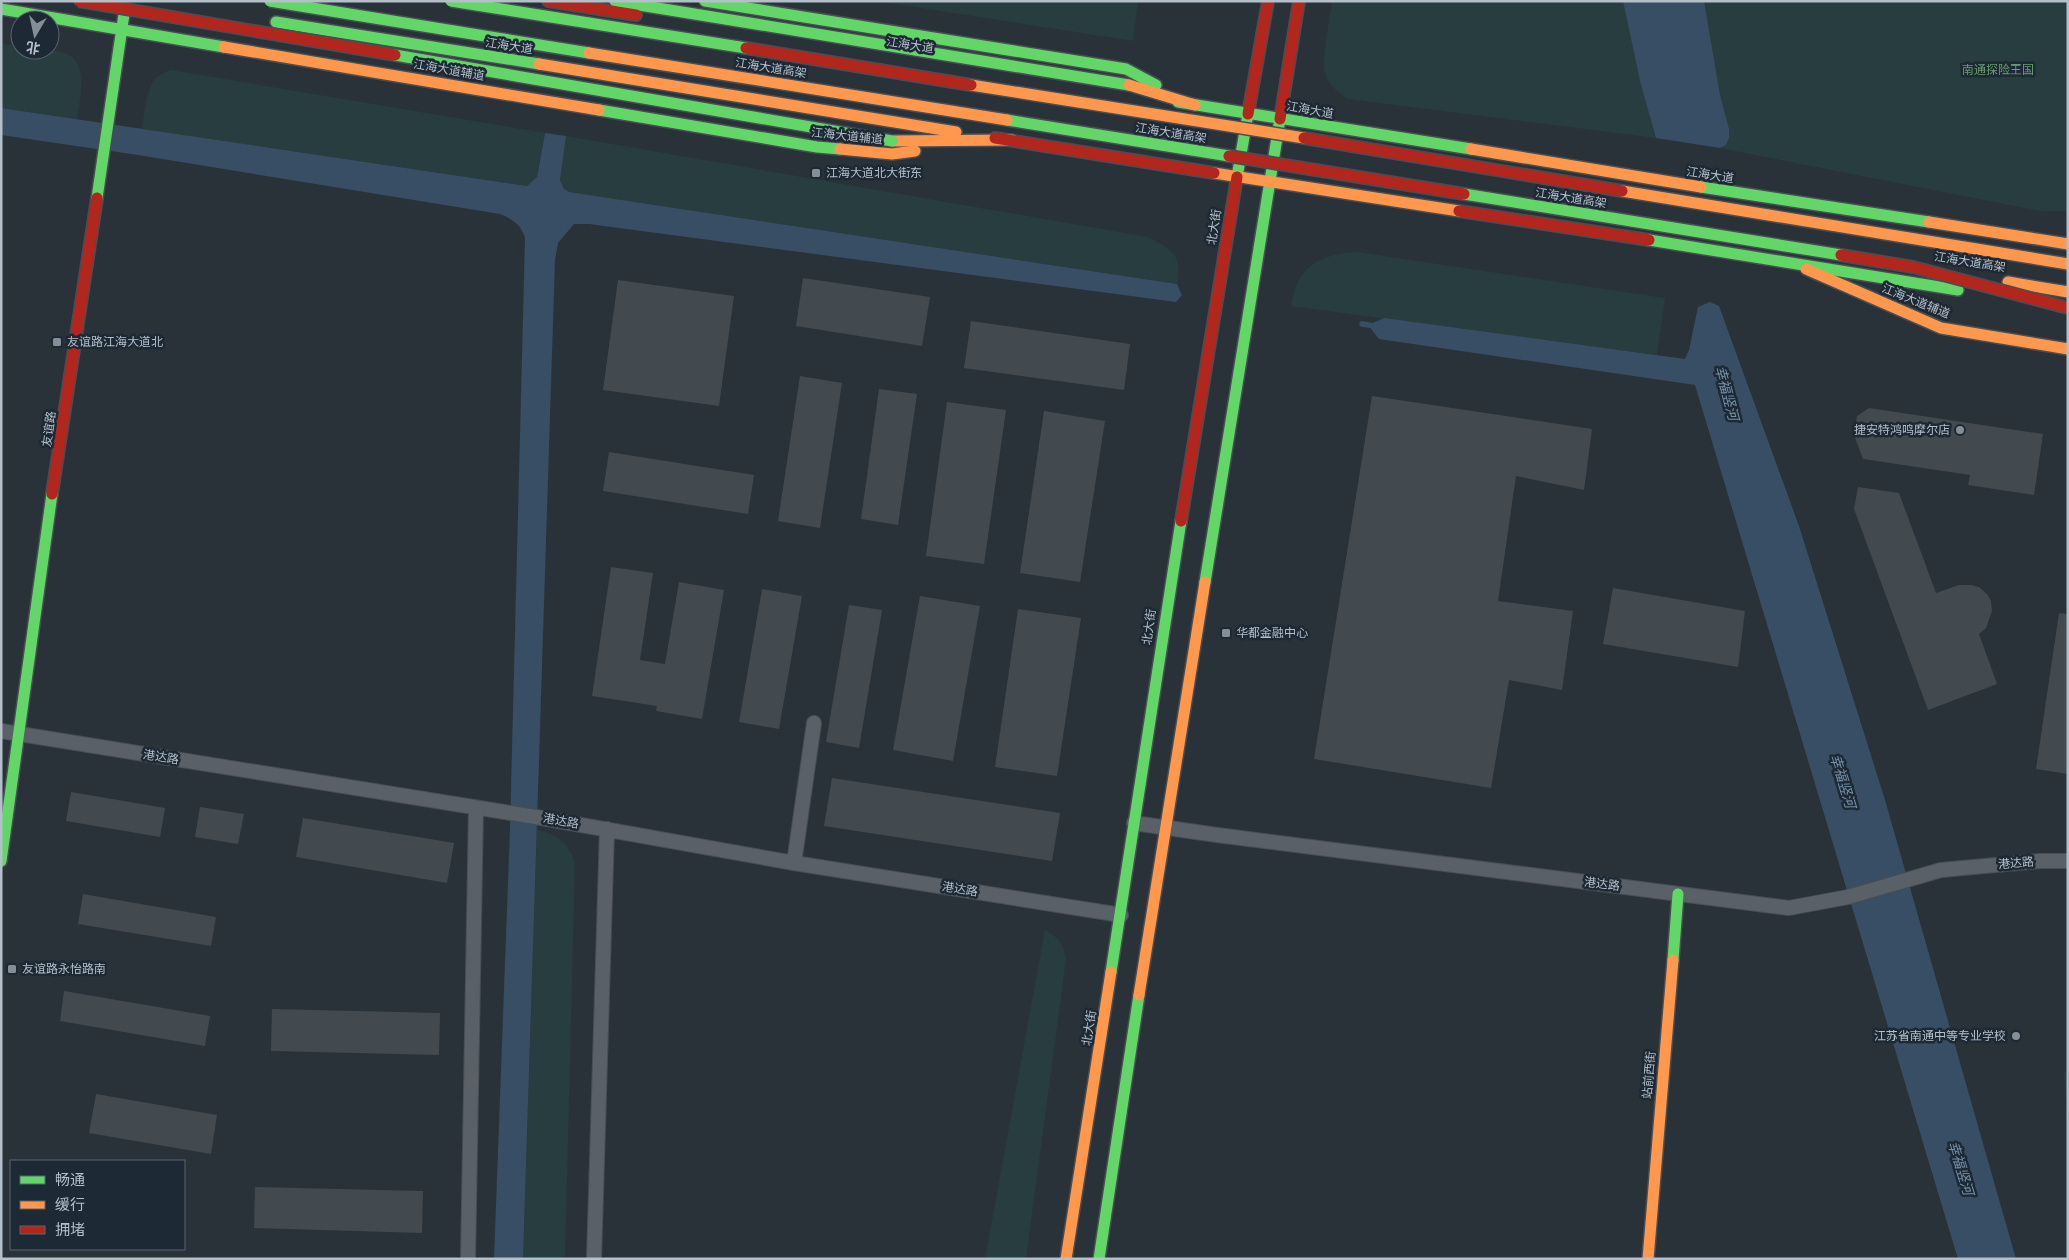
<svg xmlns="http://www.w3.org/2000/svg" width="2069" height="1260" font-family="'Noto Sans','Noto Sans SC',sans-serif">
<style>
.green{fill:#273d3f}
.water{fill:#384e64}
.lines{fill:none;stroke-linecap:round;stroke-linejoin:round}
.stream{stroke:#384e64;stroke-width:5.5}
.building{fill:#42494f}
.street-casing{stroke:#484e54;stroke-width:16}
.fast-casing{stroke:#484e54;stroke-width:14}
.slow-casing{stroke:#484e54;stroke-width:14}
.jam-casing{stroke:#484e54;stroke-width:14}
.street{stroke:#5a6067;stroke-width:14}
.fast{stroke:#63d668;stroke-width:11}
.slow{stroke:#ff974d;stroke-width:11}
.jam{stroke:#b3261e;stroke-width:11}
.fast-bridge-casing{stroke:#474e55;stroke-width:14;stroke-linecap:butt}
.slow-bridge-casing{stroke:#474e55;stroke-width:14;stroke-linecap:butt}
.jam-bridge-casing{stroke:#474e55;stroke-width:14;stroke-linecap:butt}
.fast-bridge{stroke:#63d668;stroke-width:11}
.slow-bridge{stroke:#ff974d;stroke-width:11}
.jam-bridge{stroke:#b3261e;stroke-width:11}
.poi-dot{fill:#848e97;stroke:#1d2934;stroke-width:2}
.labels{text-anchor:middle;stroke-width:5;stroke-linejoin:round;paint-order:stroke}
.street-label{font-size:12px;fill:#b4bfca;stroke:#1d2934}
.park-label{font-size:12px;fill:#6b9b72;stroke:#1d2934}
.poi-label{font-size:12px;fill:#b4bfca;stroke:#1d2934;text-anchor:start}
.water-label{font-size:14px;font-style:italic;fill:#7492ad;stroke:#1d2934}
</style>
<rect width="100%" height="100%" fill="#2a3239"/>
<g class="green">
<polygon points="876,1 1138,1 1133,41"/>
<path d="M1332,1h736v210h-27l-321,-63 6,-3 -84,-60 14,53 -308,-39c-27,-18 -26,-29 -22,-58 2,-13 4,-27 6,-40z"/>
<path d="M1,44l19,2v4c15,0 33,-2 47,4 22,8 13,48 10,65l-76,-11z"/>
<path d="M171,70l374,63 -8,44 -10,9 -385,-57c2,-14 4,-42 15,-52 3,-3 10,-5 14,-7z"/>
<path d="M566,136l582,101c25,13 34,17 29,47l-608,-92 -5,-3 -4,-9z"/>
<path d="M1357,252l308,46 -8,57 -366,-49c6,-40 29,-52 66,-54z"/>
<path d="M537,830c22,4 29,12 38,32l-10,397h-42z"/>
<path d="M1045,930c15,9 18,12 21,30l-40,299h-41z"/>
<polygon points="2064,1072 2068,1072 2068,1132"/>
</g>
<g class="water">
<polygon points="1623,1 1704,1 1720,95 1729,129 1729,138 1726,145 1720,148 1656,138 1641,85"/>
<path d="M1,108l526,78 10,-9 8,-44 21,3 -6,44 4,9 5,3 608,92 5,11 -6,7 -587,-78h-15l-16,19 -3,17 -32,999h-29l16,-430 15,-591c-4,-14 -13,-19 -25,-24l-362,-59 -137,-20z"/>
<polygon points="1710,302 1719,306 1799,526 1885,800 2016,1259 1958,1259 1695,385 1379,339 1368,325 1384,318 1685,359 1689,350 1698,307"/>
</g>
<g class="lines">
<polyline class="stream" points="1362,324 1375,326"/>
</g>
<g class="building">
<polygon points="803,278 930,297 922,346 796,326"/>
<polygon points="618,280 734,296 719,406 603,390"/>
<polygon points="971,321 1130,344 1124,390 964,368"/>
<polygon points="800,376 842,383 820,528 778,521"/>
<polygon points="879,389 917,394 898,525 861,519"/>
<polygon points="1372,396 1592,429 1584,490 1516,476 1498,601 1573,611 1562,690 1509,680 1491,788 1314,759"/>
<polygon points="947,402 1006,410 984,564 926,556"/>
<polygon points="1869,408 2043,434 2034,495 1968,485 1970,475 1863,459 1854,435 1857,416"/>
<polygon points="1044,411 1105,421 1080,582 1020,573"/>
<polygon points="609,452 754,475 748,514 603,491"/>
<polygon points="1858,487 1899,493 1936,593 1959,585 1971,585 1979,587 1987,594 1991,601 1992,611 1986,628 1979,634 1997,684 1928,710 1854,509"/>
<polygon points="611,567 653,573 640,660 665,664 679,582 724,590 702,719 656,711 657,706 592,696"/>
<polygon points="1613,588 1745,611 1738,667 1603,644"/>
<polygon points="762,589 802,596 779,729 739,722"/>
<polygon points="920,596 980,606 953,761 893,750"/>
<polygon points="849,605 882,610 859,748 826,742"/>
<polygon points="1018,609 1081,618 1057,776 995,767"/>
<polygon points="2059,613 2068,614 2068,774 2036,769"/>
<polygon points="832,778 1060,813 1052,861 824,826"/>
<polygon points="71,792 165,808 160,837 66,821"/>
<polygon points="200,807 244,814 238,844 195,837"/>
<polygon points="303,818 454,843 447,883 296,857"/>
<polygon points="83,894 216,917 211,946 78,924"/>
<polygon points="64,991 210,1016 205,1046 60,1021"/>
<polygon points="272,1009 440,1013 439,1055 271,1051"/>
<polygon points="96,1094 217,1115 211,1154 89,1133"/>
<polygon points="255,1187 423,1191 422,1233 254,1228"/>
</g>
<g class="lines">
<g class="street-casing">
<g id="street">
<polyline points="1,731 542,818 794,863 1121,915"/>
<polyline points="1134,823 1217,835 1789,908 1848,897 1941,870 2040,861 2068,861"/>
<polyline points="794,863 814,723"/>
<polyline points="468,1259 476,808"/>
<polyline points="594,1259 607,829"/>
</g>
</g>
<g class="fast-casing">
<g id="fast">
<polyline points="615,1 1129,85"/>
<polyline points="705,1 1126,69 1156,85"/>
<polyline points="1,9 224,47"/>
<polyline points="276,22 539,64"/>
<polyline points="1178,102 1471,149"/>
<polyline points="599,110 817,147 840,149"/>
<polyline points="1237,177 1248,114"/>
<polyline points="1701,187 1929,222"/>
<polyline points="97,198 124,14"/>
<polyline points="1649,240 1958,290"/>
<polyline points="1205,582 1280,119"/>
<polyline points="1,861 52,494"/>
<polyline points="1673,960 1678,894"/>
<polyline points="1111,972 1181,521"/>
<polyline points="1099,1259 1139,995"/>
</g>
</g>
<g class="slow-casing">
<g id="slow">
<polyline points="224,47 599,110"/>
<polyline points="539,64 956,132"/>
<polyline points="1129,85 1195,105"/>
<polyline points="892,141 1012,140"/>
<polyline points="840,149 892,154 915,151"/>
<polyline points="1471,149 1701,187"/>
<polyline points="1214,173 1459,211"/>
<polyline points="1929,222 2068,244"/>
<polyline points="1806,269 1941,328 2068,349"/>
<polyline points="2008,282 2068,292"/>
<polyline points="1139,995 1205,582"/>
<polyline points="1066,1259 1111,972"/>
<polyline points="1648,1259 1673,960"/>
</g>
</g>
<g class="jam-casing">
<g id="jam">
<polyline points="548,1 636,15"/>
<polyline points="1248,114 1268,1"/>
<polyline points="1280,119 1299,1"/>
<polyline points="995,138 1214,173"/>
<polyline points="1459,211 1649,240"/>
<polyline points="52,494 97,198"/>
<polyline points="1181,521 1237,177"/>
</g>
</g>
<use href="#street" class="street"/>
<use href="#fast" class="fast"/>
<use href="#slow" class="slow"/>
<use href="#jam" class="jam"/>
<g class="fast-bridge-casing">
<g id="fast-bridge">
<polyline points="270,1 589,53"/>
<polyline points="451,1 746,48"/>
<polyline points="395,55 892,141"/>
<polyline points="1007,120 1229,156"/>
<polyline points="1464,194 1841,255"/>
</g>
</g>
<g class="slow-bridge-casing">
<g id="slow-bridge">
<polyline points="589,53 1007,120"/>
<polyline points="971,85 1304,138"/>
<polyline points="1622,191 2068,264"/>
</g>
</g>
<g class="jam-bridge-casing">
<g id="jam-bridge">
<polyline points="79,1 395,55"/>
<polyline points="746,48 971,85"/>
<polyline points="1304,138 1622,191"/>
<polyline points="1229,156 1464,194"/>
<polyline points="1841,255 1913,267 2068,308"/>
</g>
</g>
<use href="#fast-bridge" class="fast-bridge"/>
<use href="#slow-bridge" class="slow-bridge"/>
<use href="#jam-bridge" class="jam-bridge"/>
</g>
<g class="poi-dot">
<rect x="811" y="168" width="10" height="10" rx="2.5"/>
<rect x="52" y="337" width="10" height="10" rx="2.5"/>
<circle cx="1960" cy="430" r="5"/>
<rect x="1221" y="628" width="10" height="10" rx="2.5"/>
<rect x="7" y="964" width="10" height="10" rx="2.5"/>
<circle cx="2016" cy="1036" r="5"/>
</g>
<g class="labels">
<g class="street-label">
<text transform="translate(910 45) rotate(9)" y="4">江海大道</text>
<text transform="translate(509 46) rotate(9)" y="4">江海大道</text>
<text transform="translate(771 68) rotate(9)" y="4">江海大道高架</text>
<text transform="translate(449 70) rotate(10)" y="4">江海大道辅道</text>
<text transform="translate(1310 110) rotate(10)" y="4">江海大道</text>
<text transform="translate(1171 133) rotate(9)" y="4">江海大道高架</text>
<text transform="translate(847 136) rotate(6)" y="4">江海大道辅道</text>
<text transform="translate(1710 175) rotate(9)" y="4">江海大道</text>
<text transform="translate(1571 198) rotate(9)" y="4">江海大道高架</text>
<text transform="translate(1214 227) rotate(-81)" y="4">北大街</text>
<text transform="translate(1970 262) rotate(9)" y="4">江海大道高架</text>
<text transform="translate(1916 301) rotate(22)" y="4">江海大道辅道</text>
<text transform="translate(49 429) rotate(-82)" y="4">友谊路</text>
<text transform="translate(1149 627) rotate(-82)" y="4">北大街</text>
<text transform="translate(161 757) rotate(9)" y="4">港达路</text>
<text transform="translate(561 821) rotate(10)" y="4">港达路</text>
<text transform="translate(2016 863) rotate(-5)" y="4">港达路</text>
<text transform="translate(1602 884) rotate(7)" y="4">港达路</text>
<text transform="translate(960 889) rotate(9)" y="4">港达路</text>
<text transform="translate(1089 1028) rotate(-81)" y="4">北大街</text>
<text transform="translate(1649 1075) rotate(-85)" y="4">站前西街</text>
</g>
<g class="park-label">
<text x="1998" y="74">南通探险王国</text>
</g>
<g class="poi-label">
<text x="826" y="177">江海大道北大街东</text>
<text x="67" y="346">友谊路江海大道北</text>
<text x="1950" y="434" text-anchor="end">捷安特鸿鸣摩尔店</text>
<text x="1236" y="637">华都金融中心</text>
<text x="22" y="973">友谊路永怡路南</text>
<text x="2006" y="1040" text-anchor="end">江苏省南通中等专业学校</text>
</g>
<g class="water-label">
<text transform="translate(1727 393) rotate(75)" y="5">幸福竖河</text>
<text transform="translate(1843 781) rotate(73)" y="5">幸福竖河</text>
<text transform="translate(1961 1168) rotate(73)" y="5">幸福竖河</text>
</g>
</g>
<rect width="2069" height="1260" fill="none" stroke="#b4bfca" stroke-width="5"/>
<rect x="10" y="1160" width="175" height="90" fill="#1d2934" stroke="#596570"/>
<rect x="20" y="1176" width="25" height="8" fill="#63d668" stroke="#596570"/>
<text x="55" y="1185" font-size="15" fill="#b4bfca">畅通</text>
<rect x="20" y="1201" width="25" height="8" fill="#ff974d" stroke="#596570"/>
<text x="55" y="1210" font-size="15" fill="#b4bfca">缓行</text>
<rect x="20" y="1226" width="25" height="8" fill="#b3261e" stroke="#596570"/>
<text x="55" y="1235" font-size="15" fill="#b4bfca">拥堵</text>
<g transform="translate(35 35) rotate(189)"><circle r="24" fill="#1d2934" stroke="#596570"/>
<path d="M0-4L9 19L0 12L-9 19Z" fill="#848e97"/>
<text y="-8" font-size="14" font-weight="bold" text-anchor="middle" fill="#b4bfca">北</text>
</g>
</svg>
